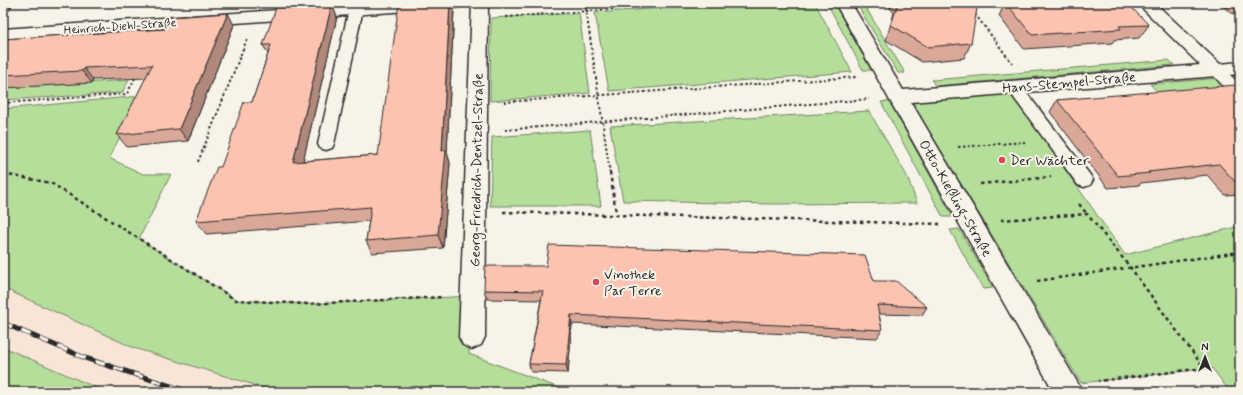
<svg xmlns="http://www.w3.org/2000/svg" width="1243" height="395" font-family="Mynerve,sans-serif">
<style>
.built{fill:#f8e5d8}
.green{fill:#b5de9b;stroke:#708463}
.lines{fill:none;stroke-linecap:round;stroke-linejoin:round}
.service-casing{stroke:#2b2b2b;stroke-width:3}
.minor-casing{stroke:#2b2b2b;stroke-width:3}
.path-far1{stroke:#2b2b2b;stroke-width:2;stroke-dasharray:2.5 2.5;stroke-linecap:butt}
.path{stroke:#2b2b2b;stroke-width:2.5;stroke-dasharray:3.5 3.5;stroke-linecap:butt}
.service{fill:#f7f3e8;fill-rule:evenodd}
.minor{fill:#f7f3e8;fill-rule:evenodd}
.rail-casing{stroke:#2b2b2b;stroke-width:5}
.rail{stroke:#f7f3e8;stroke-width:3.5;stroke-dasharray:10;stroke-linecap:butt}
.wall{fill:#d9a898;stroke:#2b2b2b}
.shaded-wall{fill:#b0887c;stroke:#2b2b2b}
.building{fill:#fcc3b1;stroke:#2b2b2b}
.poi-dot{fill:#d1495b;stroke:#f7f3e8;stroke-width:1.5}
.labels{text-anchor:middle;stroke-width:4;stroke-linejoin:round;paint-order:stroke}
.far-street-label{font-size:12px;fill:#2b2b2b;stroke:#f7f3e8}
.street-label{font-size:14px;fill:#2b2b2b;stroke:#f7f3e8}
.poi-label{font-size:14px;fill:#2b2b2b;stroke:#f7f3e8;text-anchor:start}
</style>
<rect width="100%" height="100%" fill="#f7f3e8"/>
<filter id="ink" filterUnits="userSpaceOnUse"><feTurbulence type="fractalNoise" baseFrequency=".025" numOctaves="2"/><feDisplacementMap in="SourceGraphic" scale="8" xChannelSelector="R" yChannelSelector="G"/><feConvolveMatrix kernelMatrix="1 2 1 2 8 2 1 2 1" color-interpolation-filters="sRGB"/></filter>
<g filter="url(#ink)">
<polygon class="built" points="3,288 134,348 277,392 106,392 3,347"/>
<g class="green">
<polygon points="726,3 815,3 852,72 609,91 595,13"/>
<polygon points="827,3 834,3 871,70 863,70"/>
<polygon points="856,3 863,3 905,73 898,73"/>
<polygon points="579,13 590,93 490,101 491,18"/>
<polygon points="1169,60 1174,65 935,86 932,80"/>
<polygon points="1221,78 1237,93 1164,99 1150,84"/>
<polygon points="129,80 122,93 3,100 3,88"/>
<polygon points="1012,93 1125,255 1240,226 1240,392 1230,392 1212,368 1081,383 911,101"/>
<polygon points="141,96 109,158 143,174 171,174 139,239 236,300 307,304 473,296 469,354 570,392 277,392 134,348 3,288 3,109"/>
<polygon points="889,101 953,217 943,217 881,102"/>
<polygon points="869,111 907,176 917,203 773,204 623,201 610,126"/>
<polygon points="590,130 601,206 490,206 492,137"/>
<polygon points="959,229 993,288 983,289 950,230"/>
<polygon points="3,347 106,392 3,392"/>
</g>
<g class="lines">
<g class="service-casing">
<g id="service">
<polygon points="356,5 361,6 363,9 334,144 332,148 326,150 320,148 318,144 349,9 351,6"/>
<polygon points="1216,65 1221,67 1240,84 1240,98 1234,97 1211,73 1208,70 1211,67"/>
<polygon points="1014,82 1019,83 1090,175 1093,180 1090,185 1084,187 1078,185 1006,87 1009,83"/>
</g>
</g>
<g class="minor-casing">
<g id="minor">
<polygon points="3,3 12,3 9,9 3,10"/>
<polygon points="379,3 460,3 458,7 452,8 3,39 3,29"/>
<polygon points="472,3 488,3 485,337 481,345 472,349 463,345 459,337"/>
<polygon points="835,3 851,3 903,90 1200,65 1137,3 1155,3 1220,64 1240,62 1240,74 911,102 1083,392 1054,392"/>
</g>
</g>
<g class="path-far1">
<polyline points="585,3 610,173"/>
<polyline points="976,6 1011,3"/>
<polyline points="975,14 1012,63"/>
<polyline points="506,17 696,3"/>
<polyline points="504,102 856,77"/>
<polyline points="3,103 127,94 136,76"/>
<polyline points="505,130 869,99"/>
<polyline points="958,147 1025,142"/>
<polyline points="198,162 247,39"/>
</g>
<g class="path">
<polyline points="610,172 616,213"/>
<polyline points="3,174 51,183 236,300 307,304 444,297"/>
<polyline points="980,184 1051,177"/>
<polyline points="1079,204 1087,214"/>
<polyline points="503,212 940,224"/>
<polyline points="1001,220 1087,214 1130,267 1204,368 1098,381"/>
<polyline points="1037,281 1240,252"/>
</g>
<use href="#service" class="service"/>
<use href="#minor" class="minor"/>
<g class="rail-casing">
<polyline id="rail" points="3,323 85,358 189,392"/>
</g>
<use href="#rail" class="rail"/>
</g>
<g class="wall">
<polygon points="285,3 341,3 341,4 332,5 337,17 303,161 378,155 454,9 447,152 450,163 443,248 372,253 366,241 369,221 206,234 196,221 252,102 268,54 263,45 287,8"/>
<polygon points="886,3 967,3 971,43 964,58 922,62 886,40 894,13"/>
<polygon points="1005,3 1127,3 1149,25 1139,38 1114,40 1112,43 1024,49 999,16"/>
<polygon points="1219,3 1240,3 1240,14 1233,14"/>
<polygon points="234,25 188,141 127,147 117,135 146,78 93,80 92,83 3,88 3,39"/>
<polygon points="1240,88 1240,194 1225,195 1207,175 1141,183 1139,185 1108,188 1050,112 1057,100"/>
<polygon points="874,281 927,307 922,315 879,314 882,330 877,338 572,324 568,373 531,372 529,364 541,300 487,299 484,290"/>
</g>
<g class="shaded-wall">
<polygon points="450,3 452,3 454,9 447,152 450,163 443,248 438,235 442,151"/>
<polygon points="332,4 337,17 300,174 293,162"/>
<polygon points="228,13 234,25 188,141 179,129"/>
<polygon points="84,68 93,80 92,83 82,71"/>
<polygon points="571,315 572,324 568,373 566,365"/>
</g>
<g class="building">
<polygon points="399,3 450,3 442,151 446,150 438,235 366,241 371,207 196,221 217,167 221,167 244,102 252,102 271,45 263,45 276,8 332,4 293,162 378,155"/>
<polygon points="898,3 978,3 971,43 928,47 891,25"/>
<polygon points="1006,3 1127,3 1149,25 1119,26 1121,29 1032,35"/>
<polygon points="228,13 179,129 117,135 152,65 84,68 82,71 3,75 3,39 165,29 171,17"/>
<polygon points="1236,85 1240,88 1240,183 1237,184 1219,164 1148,172 1150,173 1118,176 1057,100"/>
<polygon points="549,245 865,255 874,281 896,281 927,307 877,305 882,330 571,315 566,365 529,364 543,291 484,290 485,266 546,266"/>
</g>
</g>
<g class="poi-dot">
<circle cx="1002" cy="160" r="4"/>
<circle cx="596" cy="282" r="4"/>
</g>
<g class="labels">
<g class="far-street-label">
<text transform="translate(120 26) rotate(-4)" y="4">Heinrich-Diehl-Straße</text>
</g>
<g class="street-label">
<text transform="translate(1069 82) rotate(-5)" y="5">Hans-Stempel-Straße</text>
<text transform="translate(476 170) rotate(-89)" y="5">Georg-Friedrich-Dentzel-Straße</text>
<text transform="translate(956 198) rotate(60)" y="5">Otto-Kießling-Straße</text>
</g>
<g class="poi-label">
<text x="1010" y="165">Der Wächter</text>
<text x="604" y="279">Vinothek<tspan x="604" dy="16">Par Terre</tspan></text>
</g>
</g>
<rect width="1243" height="395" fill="none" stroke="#f7f3e8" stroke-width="16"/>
<rect x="8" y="8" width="1227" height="379" fill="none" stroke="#2b2b2b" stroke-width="1.5" filter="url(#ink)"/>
<g transform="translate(1205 357)" stroke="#f7f3e8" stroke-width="3" paint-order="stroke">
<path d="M0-3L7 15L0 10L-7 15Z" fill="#2b2b2b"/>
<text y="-6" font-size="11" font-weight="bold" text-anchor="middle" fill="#2b2b2b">N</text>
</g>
</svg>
